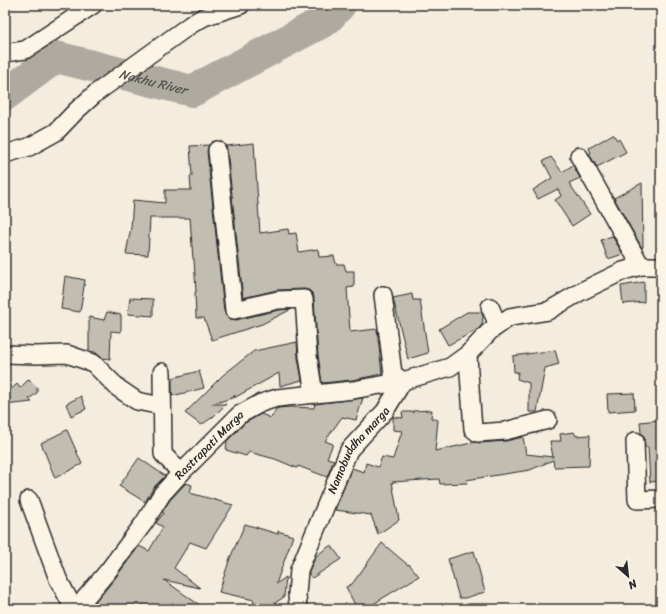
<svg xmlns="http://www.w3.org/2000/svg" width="666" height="614" font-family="Sriracha,sans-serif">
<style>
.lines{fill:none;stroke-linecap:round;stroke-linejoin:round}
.river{stroke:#afaaa0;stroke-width:32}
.building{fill:#c2bdb1;stroke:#2b2b2b}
.minor-casing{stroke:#2b2b2b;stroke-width:20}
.minor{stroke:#fcf5e5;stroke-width:17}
.labels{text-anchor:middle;stroke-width:3;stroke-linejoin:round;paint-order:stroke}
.street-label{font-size:12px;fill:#2b2b2b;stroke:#fcf5e5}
.water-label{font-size:13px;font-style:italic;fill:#595754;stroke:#fcf5e5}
</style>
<rect width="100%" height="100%" fill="#f4edde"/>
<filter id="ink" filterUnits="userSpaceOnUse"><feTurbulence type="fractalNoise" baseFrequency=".025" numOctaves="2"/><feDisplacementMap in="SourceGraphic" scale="8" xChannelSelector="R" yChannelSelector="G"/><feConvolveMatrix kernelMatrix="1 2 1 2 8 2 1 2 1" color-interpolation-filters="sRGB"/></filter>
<g filter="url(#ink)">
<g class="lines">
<path class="river" id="s1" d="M5,95l51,-38 136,34 134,-71 14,-15"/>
</g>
<g class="building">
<polygon points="613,134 617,140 619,139 626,152 597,167 589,154 591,153 589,148"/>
<polygon points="254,143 260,233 288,229 289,234 296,233 299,252 318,249 319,257 334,256 336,264 344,264 346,271 354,271 354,287 347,288 350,332 377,329 382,374 352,380 322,383 318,355 314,298 313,294 309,290 304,289 277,290 243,298 227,149 226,146"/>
<polygon points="209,145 207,151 224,311 226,316 230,319 236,320 279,310 292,309 262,324 212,340 204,318 196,318 195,292 196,292 194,259 193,259 190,218 150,218 148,255 126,254 131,227 133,200 165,203 165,190 191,190 190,176 192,176 190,146"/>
<polygon points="551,157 562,172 573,165 580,178 569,183 590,214 572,226 555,200 561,196 558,189 538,199 533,190 552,178 543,161"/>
<polygon points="642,183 643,247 642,248 614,198"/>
<polygon points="612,236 623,254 608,259 601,240"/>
<polygon points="65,276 85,280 80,312 61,309"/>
<polygon points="644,282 644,302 623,304 621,286"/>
<polygon points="412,294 413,300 420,300 428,353 408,359 393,298"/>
<polygon points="130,298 153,299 153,316 128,314"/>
<polygon points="107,312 121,315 121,332 111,331 110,359 102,358 96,353 95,352 89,351 89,317 104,320"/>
<polygon points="467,312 481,312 483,316 482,325 477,330 448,345 439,329"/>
<polygon points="297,342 298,358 302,380 280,386 279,373 234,398 235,395 232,398 212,404 226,404 213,417 201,425 185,413 223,375 254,351"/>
<polygon points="555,350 559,364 545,368 537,412 529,412 529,383 517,379 518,372 514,372 513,356"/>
<polygon points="199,371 204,388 172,396 172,378"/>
<polygon points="29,379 37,387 37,393 29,399 32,402 5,405 10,399 6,394 17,384 20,388"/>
<polygon points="634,393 635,410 608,412 607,394"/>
<polygon points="81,396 86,409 71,416 66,404"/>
<polygon points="363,398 356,420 342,417 325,441 333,444 327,458 334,460 327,477 298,466 297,468 275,459 249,452 246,456 226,450 227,441 245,423 261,414 271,418 276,409 279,408 289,407 314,408 315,404"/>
<polygon points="432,410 431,418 438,420 435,451 476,442 479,443 506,441 523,437 526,454 553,457 550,441 561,441 560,434 574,432 576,436 590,435 589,466 554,467 553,460 530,470 466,480 467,483 440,484 439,479 392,482 399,520 378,534 371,515 335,510 352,468 364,472 366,463 378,467 382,457 393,459 402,431 393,430 393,417 403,418 402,412 414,412 413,411"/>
<polygon points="659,420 660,425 661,425 661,481 650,482 648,447 645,447 644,436 641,433 640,422"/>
<polygon points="67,430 82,464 55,478 41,443"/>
<polygon points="139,458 165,476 154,487 145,502 119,486"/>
<polygon points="186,483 192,485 190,493 233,505 206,548 190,542 174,568 200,588 164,580 205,609 90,609 116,577 139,546 149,551 163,527 156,523 164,513 162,512 170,500"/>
<polygon points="245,524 278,534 278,531 293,536 276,584 286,577 284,597 266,609 252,609 254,600 219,592 230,558"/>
<polygon points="382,543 408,565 409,564 419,576 365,609 357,609 346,587 352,584"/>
<polygon points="331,545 341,559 312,578 309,574 309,572 316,556"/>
<polygon points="474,551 485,592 465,598 459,598 448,559"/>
</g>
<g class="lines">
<g class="minor-casing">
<g id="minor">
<polyline points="5,53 25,50 93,5"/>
<polyline points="217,150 234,310 278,300 304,299 308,356 314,394"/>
<polyline points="5,154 29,147 56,132 76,111 96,93 190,25 204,17 241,5"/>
<polyline points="579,156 641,266"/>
<polyline points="490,307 498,325"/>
<polyline points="5,354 36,355 67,354 93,363 118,388 137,401 162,406"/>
<polyline points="468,354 469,373 473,429 478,433 505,431 548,420"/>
<polyline points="162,372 163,454 181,473"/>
<polyline points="635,441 637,500 661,499"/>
<polyline points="29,500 58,579 74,609"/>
<path id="s2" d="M76,609l32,-38 36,-48 18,-29 19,-21 58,-58 22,-12 16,-5 76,-8 50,-9 47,-14 18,-13 22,-23 20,-14 38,-6 34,-20 41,-20 18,-5h20"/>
<path id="s3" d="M298,609l-1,-15 2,-24 50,-120 36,-39 18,-30 -10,-7 -10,-79"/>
</g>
</g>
<use href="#minor" class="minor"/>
</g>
</g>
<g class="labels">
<g class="street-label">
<text dy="4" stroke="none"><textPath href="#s2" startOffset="212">Rastrapati Marga</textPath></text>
<text dy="4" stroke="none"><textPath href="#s3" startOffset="174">Namobuddha marga</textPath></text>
</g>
<g class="water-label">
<text dy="5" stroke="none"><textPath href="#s1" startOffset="164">Nakhu River</textPath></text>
</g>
</g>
<rect width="666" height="614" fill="none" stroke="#fcf5e5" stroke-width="20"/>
<rect x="10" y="10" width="646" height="594" fill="none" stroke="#2b2b2b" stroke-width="1.5" filter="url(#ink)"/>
<g transform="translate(628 576) rotate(152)" stroke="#fcf5e5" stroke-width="3" paint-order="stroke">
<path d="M0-3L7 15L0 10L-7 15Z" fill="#2b2b2b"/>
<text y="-6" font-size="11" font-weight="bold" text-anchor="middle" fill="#2b2b2b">N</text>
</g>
</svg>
